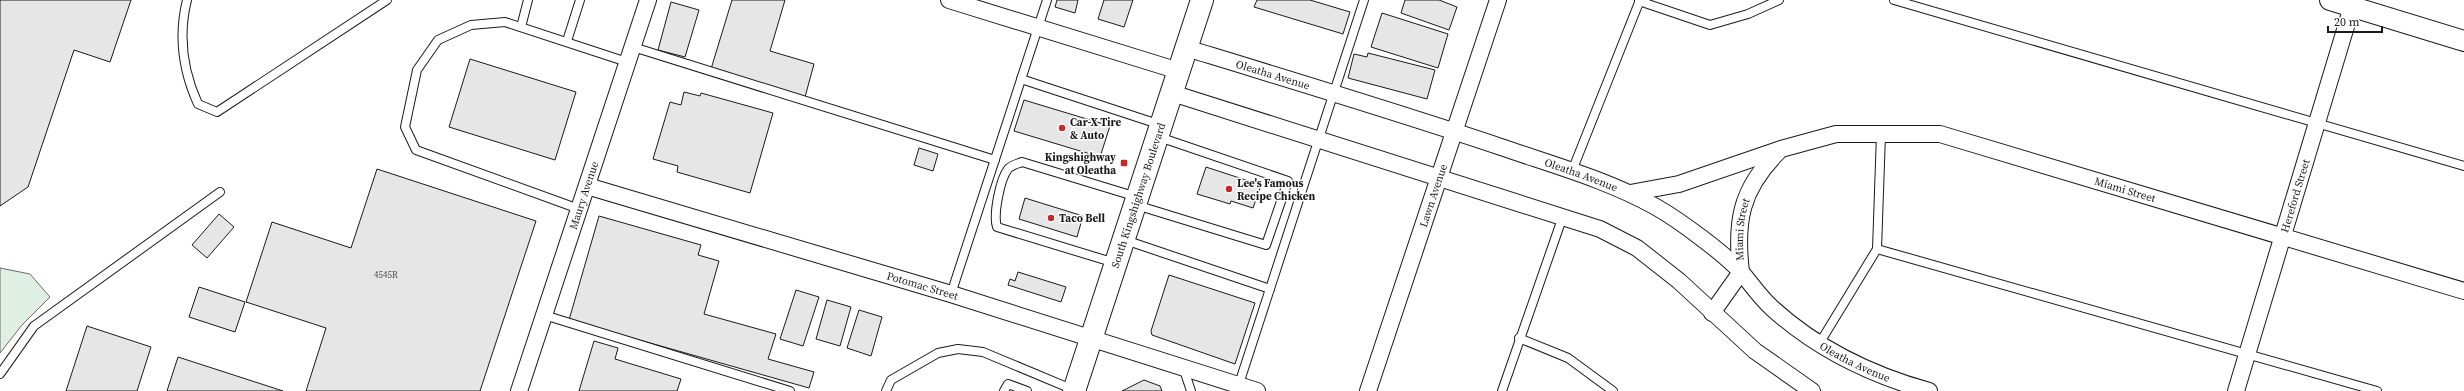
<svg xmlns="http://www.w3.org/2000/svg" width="2464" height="391" font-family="'Source Serif 4',serif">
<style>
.green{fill:#e0efe3;stroke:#6a6a6a}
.building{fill:#e6e6e6;stroke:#1a1a1a}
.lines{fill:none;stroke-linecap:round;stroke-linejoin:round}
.service-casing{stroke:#1a1a1a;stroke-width:10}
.minor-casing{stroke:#1a1a1a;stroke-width:18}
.tertiary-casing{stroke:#1a1a1a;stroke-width:22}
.primary-casing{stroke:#1a1a1a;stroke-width:24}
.service{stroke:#fff;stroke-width:8}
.minor{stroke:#fff;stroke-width:16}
.tertiary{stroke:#fff;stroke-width:20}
.primary{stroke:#fff;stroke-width:22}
.poi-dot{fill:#c62828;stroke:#fff;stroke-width:1.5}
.labels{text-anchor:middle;stroke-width:3;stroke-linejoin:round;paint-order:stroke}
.number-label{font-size:9px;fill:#4d4d4d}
.street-label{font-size:11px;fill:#1a1a1a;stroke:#fff}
.poi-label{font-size:11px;font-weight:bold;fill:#1a1a1a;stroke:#fff;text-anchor:start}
</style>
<rect width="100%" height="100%" fill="#fff"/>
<polygon class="green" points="0,268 30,274 50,297 22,325 0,353"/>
<g class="building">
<polygon points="0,0 131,0 110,62 74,50 28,187 0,206"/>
<polygon points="732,0 785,0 770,51 814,64 805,97 711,69"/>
<polygon points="1057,0 1078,0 1075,13 1055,7"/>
<polygon points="1104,0 1133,0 1124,27 1098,19"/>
<polygon points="1257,0 1310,0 1350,12 1343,34 1254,7"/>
<polygon points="1405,0 1439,0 1457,7 1449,30 1401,13"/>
<polygon points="671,2 699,10 685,57 658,50"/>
<polygon points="1382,13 1448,34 1438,68 1371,47"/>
<polygon points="1368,53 1435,70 1427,99 1348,78 1354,54 1367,57"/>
<polygon points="470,59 576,92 555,160 449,127"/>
<polygon points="684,92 700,96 701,93 773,113 750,193 677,172 678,166 653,159 670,102 681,105"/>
<polygon points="1024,100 1110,126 1100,157 1014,131"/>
<polygon points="919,148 938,154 933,171 914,165"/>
<polygon points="1206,167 1261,185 1253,208 1231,201 1230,204 1197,194"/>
<polygon points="377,169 536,221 480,391 306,391 326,328 246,302 272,222 351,248"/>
<polygon points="1025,198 1083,216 1077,237 1019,219"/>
<polygon points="219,214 234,227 207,258 192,245"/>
<polygon points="599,216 701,245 698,255 719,261 704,314 776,334 768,359 814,372 809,388 569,320"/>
<polygon points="1018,272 1066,287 1061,302 1008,285 1010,279 1015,281"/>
<polygon points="1169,275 1255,303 1235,364 1152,335 1151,331"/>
<polygon points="199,287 245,302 235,332 189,317"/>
<polygon points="796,290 819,297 803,346 780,339"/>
<polygon points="827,300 851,307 840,346 816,339"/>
<polygon points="859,310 882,317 871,356 847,348"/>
<polygon points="87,326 151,347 137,391 66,391"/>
<polygon points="594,341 618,348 615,359 681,379 677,391 579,391"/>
<polygon points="178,357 283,391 167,391"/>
<polygon points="1144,380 1160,386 1162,391 1122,391"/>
</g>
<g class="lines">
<g class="service-casing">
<g id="service">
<path d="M187,0c-9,36 -4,71 11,104l19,8 170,-112"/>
<polyline points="1894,0 2464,166"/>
<polyline points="1639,1 1710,25 1748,14 1779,0"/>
<polyline points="521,27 528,0"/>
<polyline points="567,41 580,0"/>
<polyline points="633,47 995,160"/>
<polyline points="1021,79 1161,125"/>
<polyline points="1572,171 1640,0"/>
<polyline points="1136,205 1266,245 1288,181 1159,137"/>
<polyline points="579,209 416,150 405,127 417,70 438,40 471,25 505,22 627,62"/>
<polyline points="1125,240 1270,289"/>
<polyline points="1877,249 2377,391"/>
<path d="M1115,263l-118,-36c-4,-12 3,-48 11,-58 3,-4 9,-5 14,-7l115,35"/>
<polyline points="951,294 1047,0"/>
<polyline points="544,315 790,391"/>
<polyline points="1519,338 1568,358 1613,391"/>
<polyline points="1819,344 1877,249 1881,134"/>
<polyline points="1183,367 1191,391"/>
<polyline points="0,374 34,326 220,192"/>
<polyline points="1238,387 1364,0"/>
<polyline points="886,391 891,380 938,353 958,349 983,352 1074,390"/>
<polyline points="1004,391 1008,384 1027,391"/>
<polyline points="1502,391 1563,216"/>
</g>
</g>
<g class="minor-casing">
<g id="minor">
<polyline points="949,0 1179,71"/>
<path id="s1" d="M1186,48c105,32 211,64 315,99 52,18 107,33 155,60 23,13 69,47 86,66 10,12 18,24 30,35 44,40 99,67 157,83"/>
<polyline points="1172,93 1600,229 1637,248 1679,281 1755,351 1812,391"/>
<path id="s2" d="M587,186l364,108 306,97"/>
<path id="s3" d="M1630,193l49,-9 102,-35 55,-15h104l524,157"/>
<path id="s4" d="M1712,313l29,-41c-6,-51 0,-83 37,-120"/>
<path id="s5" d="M519,391l129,-391"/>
<path id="s6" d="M1368,391l130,-391"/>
<path id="s7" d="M2236,391l118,-391"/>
</g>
</g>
<g class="tertiary-casing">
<polyline id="tertiary" points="2330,0 2464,41"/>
</g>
<g class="primary-casing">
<g id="primary">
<path id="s8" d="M1074,391l128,-391"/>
</g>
</g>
<use href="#service" class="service"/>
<use href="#minor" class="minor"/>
<use href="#tertiary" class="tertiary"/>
<use href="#primary" class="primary"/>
</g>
<g class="poi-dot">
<circle cx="1062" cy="128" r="4"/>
<rect x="1120" y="159" width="8" height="8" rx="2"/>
<circle cx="1229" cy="189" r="4"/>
<circle cx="1051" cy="218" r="4"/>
</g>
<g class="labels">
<g class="number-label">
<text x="386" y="278">4545R</text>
</g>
<g class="street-label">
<text dy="4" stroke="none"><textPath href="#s1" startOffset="91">Oleatha Avenue</textPath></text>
<text dy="4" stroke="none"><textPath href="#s1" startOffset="415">Oleatha Avenue</textPath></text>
<text dy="4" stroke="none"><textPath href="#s3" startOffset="512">Miami Street</textPath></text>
<text dy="4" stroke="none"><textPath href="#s5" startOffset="206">Maury Avenue</textPath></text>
<text dy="4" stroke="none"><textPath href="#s6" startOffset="206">Lawn Avenue</textPath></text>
<text dy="4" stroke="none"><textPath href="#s7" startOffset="204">Hereford Street</textPath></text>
<text dy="4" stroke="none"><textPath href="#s8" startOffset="206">South Kingshighway Boulevard</textPath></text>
<text dy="4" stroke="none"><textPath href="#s4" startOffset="93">Miami Street</textPath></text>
<text dy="4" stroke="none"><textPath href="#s2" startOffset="350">Potomac Street</textPath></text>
<text dy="4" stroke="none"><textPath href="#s1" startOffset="751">Oleatha Avenue</textPath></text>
</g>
<g class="poi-label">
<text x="1070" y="126">Car-X Tire<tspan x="1070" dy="13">&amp; Auto</tspan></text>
<text x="1116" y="161" text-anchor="end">Kingshighway<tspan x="1116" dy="13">at Oleatha</tspan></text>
<text x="1237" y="187">Lee's Famous<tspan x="1237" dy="13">Recipe Chicken</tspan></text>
<text x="1059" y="222">Taco Bell</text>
</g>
</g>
<path d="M2328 26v6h54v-6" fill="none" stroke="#1a1a1a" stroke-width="2"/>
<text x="2334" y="26" font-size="12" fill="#1a1a1a" stroke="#ffffff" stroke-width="3" paint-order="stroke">20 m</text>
</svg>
